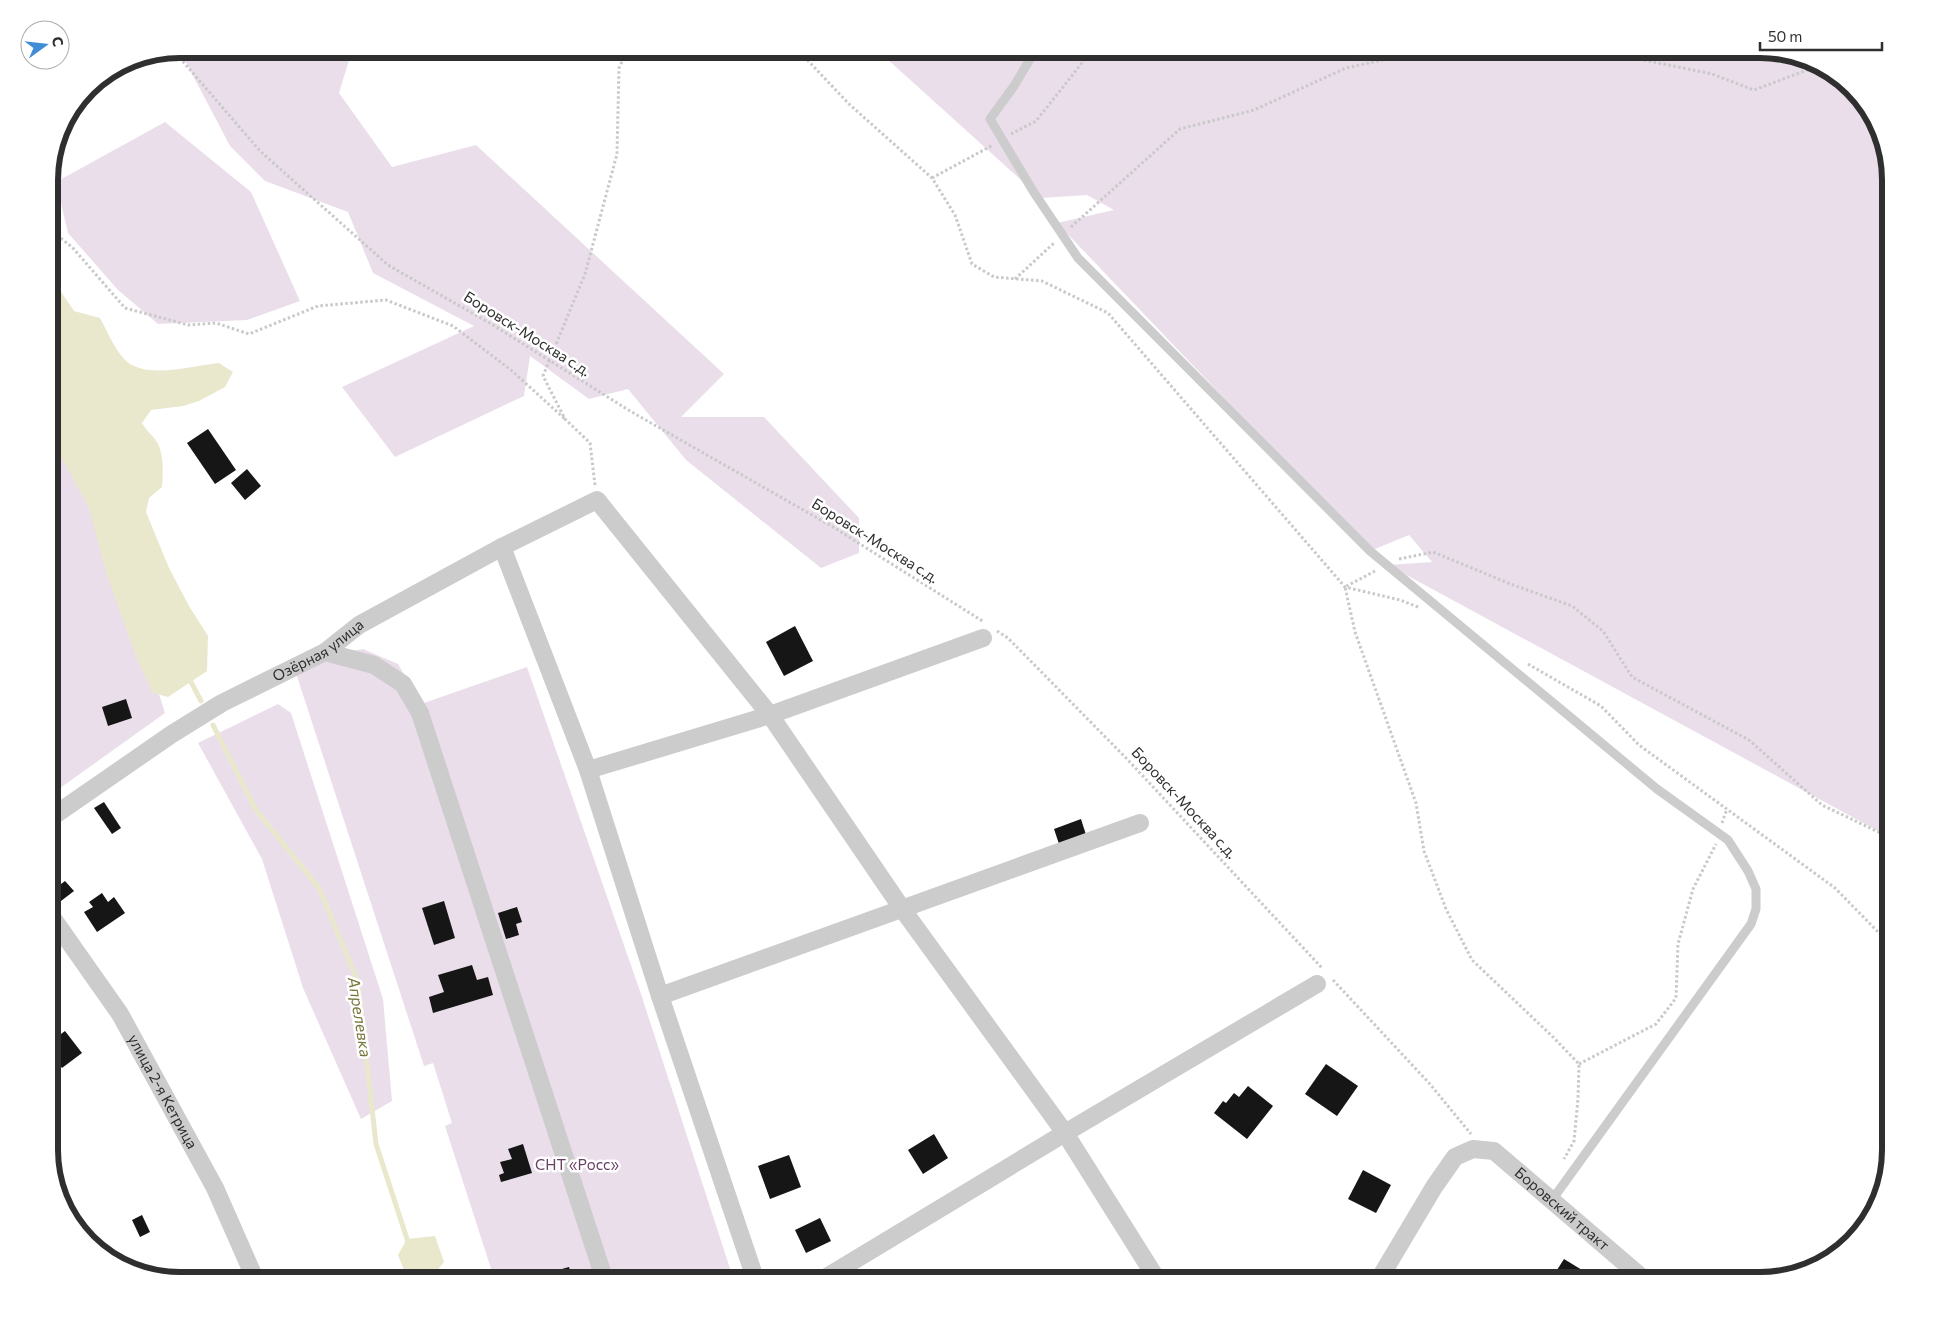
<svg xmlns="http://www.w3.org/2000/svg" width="1940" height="1330" font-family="Commissioner,sans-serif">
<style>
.green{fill:#ebdeeb}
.water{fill:#e9e8cc}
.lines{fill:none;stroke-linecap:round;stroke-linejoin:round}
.stream{stroke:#e9e8cc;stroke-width:5}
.building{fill:#161616}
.path{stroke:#c9c9c9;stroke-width:3;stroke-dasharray:2.5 2.5;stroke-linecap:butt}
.service{stroke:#ccc;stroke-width:9}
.minor{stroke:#ccc;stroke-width:18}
.labels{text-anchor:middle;stroke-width:5;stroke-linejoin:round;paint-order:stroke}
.street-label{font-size:15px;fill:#2f2f2f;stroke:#fff}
.park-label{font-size:15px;fill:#674063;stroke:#fff}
.water-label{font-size:16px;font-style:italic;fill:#79763c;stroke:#fff}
.rim{fill:none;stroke:#2f2f2f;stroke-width:6}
</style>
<rect width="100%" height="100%" fill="#fff"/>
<g class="green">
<polygon points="179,49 343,49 350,57 339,93 392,167 476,145 724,374 681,417 764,417 859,518 859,553 821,568 686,460 628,389 589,399 530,356 524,396 395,457 342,387 474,326 373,273 348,212 265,181 230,146"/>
<polygon points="876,49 1761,49 1834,71 1874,114 1891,179 1891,838 1388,565 1432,562 1409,535 1370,551 1057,223 1114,210 1087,195 1041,198"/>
<polygon points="165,122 251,192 300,301 247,320 158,324 118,290 68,233 56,182"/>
<polygon points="49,415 124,584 165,713 49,796"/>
<polygon points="363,649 398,664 421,704 527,667 641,994 734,1281 495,1281 445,1126 452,1123 433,1063 424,1066 292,661"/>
<polygon points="278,704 291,713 383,999 392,1101 361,1119 303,988 262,859 198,743"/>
</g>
<g class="water">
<path d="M49,282l6,1 19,28 26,7c7,13 14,30 24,41 21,22 69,6 95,4l14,9 -8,15 -26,14 -16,5 -32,4 -9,13c4,8 14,15 17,23 5,13 4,28 3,41l-13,11 -3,14 23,56 20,38 19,30 -1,35 -39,26 -15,-4 -16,-34 -31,-87 -17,-64 -31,-57 -9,-13z"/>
<polygon points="435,1236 444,1262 429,1281 407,1278 398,1255 407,1239"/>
</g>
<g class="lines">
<g class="stream">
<polyline points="191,682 201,701"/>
<polyline points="213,725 256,810 319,888 358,982 376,1144 409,1245"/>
</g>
</g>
<g class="building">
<polygon points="208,429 236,470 215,484 187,443"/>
<polygon points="247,469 261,486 245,500 231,483"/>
<polygon points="795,626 813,661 784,676 766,642"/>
<polygon points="126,699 132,718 108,726 102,707"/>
<polygon points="104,802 121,828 112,834 94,808"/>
<polygon points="1081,819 1087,838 1060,847 1054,829"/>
<polygon points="65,881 74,891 61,901 53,890"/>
<polygon points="102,893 108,902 114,897 125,913 97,932 84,912 93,907 89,902"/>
<polygon points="444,901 455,938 434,945 422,908"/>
<polygon points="517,907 522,922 516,924 519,935 506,939 498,913"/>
<polygon points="472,965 477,980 488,977 493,995 433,1013 429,997 444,992 438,975"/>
<polygon points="65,1031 82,1053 62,1068 49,1051 49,1043"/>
<polygon points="1326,1064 1358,1086 1337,1116 1305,1094"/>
<polygon points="1248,1086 1273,1106 1247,1139 1214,1113 1223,1101 1226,1103 1234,1093 1239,1097"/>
<polygon points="934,1134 948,1158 923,1174 908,1150"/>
<polygon points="523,1144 532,1173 501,1182 499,1175 504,1173 500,1162 512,1159 508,1149"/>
<polygon points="789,1155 801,1187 770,1199 758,1166"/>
<polygon points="1363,1170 1391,1185 1376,1213 1348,1199"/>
<polygon points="142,1215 150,1232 140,1237 132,1220"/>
<polygon points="820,1218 831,1241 806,1253 795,1230"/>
<polygon points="1564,1259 1600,1281 1550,1281"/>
<polygon points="569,1267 573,1281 546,1281 544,1274"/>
<polygon points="1076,1269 1087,1281 1062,1281"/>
</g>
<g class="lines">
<g class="path">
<polyline points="797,49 849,104 932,178 955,215 972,264 994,277 1042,281 1108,313 1345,587 1400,600 1418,607"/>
<polyline points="1590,49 1712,74 1754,90 1818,66"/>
<polyline points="173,50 260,151 388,265 493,325 630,411 833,527 984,622"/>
<polyline points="176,53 217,49"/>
<polyline points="1011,134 1036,121 1093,49"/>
<polyline points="932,178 993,145"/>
<polyline points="1071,227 1180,129 1254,110 1346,68 1432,49"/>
<polyline points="49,229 72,247 125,308 188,325 216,323 249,334 318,306 386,300 453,326 511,370 565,419"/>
<polyline points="1015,279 1054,243"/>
<polyline points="595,485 590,443 565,419 543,376 585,274 617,154 619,68 628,49"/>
<polyline points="1399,559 1433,552 1508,583 1572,606 1603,631 1632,677 1749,740 1822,805 1891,838"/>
<polyline points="1375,571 1345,587 1355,632 1416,803 1424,851 1446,909 1472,960 1553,1037 1579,1064 1578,1099 1574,1141 1564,1159"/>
<polyline points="997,631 1008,638 1127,759 1322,968"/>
<polyline points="1528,664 1601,706 1639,745 1835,888 1882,936 1891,942"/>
<polyline points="1722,823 1727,809"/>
<polyline points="1333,980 1429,1083 1471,1134"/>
<polyline points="1579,1064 1656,1024 1676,998 1678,944 1693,889 1716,844"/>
</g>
<polyline class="service" points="1036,49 1014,86 990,119 1033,191 1078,258 1370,551 1657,789 1728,840 1748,871 1756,889 1756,909 1751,924 1552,1200"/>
<g class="minor">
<polyline points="502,547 588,770 660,996 756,1281"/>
<polyline points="325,652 374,665 403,684 420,713 605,1281"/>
<polyline points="588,770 770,715 983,638"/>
<path id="s1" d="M49,819l123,-85 50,-31 103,-51 34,-27 143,-78 95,-47 173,215 133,195 162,223 93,148"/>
<path id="s2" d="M49,913l71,101 95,174 41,93"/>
<polyline points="660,996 1140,823"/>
<polyline points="820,1281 1065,1133 1317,984"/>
<path id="s3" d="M1378,1281l56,-94 21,-30 18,-8 21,2 152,130"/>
</g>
</g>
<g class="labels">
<g class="street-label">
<text transform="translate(527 334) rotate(32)" y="5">Боровск-Москва с.д.</text>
<text transform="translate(875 541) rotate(32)" y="5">Боровск-Москва с.д.</text>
<text dy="5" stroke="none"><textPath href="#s1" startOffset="318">Озёрная улица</textPath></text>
<text transform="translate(1184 803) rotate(47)" y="5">Боровск-Москва с.д.</text>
<text dy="5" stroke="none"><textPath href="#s2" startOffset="212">улица 2-я Кетрица</textPath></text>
<text dy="5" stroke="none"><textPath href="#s3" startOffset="276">Боровский тракт</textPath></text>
</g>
<g class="park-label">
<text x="577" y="1170">СНТ «Росс»</text>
</g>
<g class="water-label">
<text transform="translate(360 1017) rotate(81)" y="6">Апрелевка</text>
</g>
</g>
<path d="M0 0H1940V1330H0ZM180 58H1760A122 122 0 0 1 1882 180V1150A122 122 0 0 1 1760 1272H180A122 122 0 0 1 58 1150V180A122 122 0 0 1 180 58Z" fill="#fff" fill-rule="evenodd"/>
<path class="rim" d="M180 58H1760A122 122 0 0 1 1882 180V1150A122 122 0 0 1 1760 1272H180A122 122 0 0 1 58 1150V180A122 122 0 0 1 180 58Z"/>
<g transform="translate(45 45) rotate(75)"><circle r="24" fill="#ffffff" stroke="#acacac"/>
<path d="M0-4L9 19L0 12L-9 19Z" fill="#418cd6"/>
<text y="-8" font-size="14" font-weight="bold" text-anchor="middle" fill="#2f2f2f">С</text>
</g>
<path d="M1760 42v8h122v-8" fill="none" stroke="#2f2f2f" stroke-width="2.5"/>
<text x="1768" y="42" font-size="15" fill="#2f2f2f" stroke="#ffffff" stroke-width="4" paint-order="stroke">50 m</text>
</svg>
